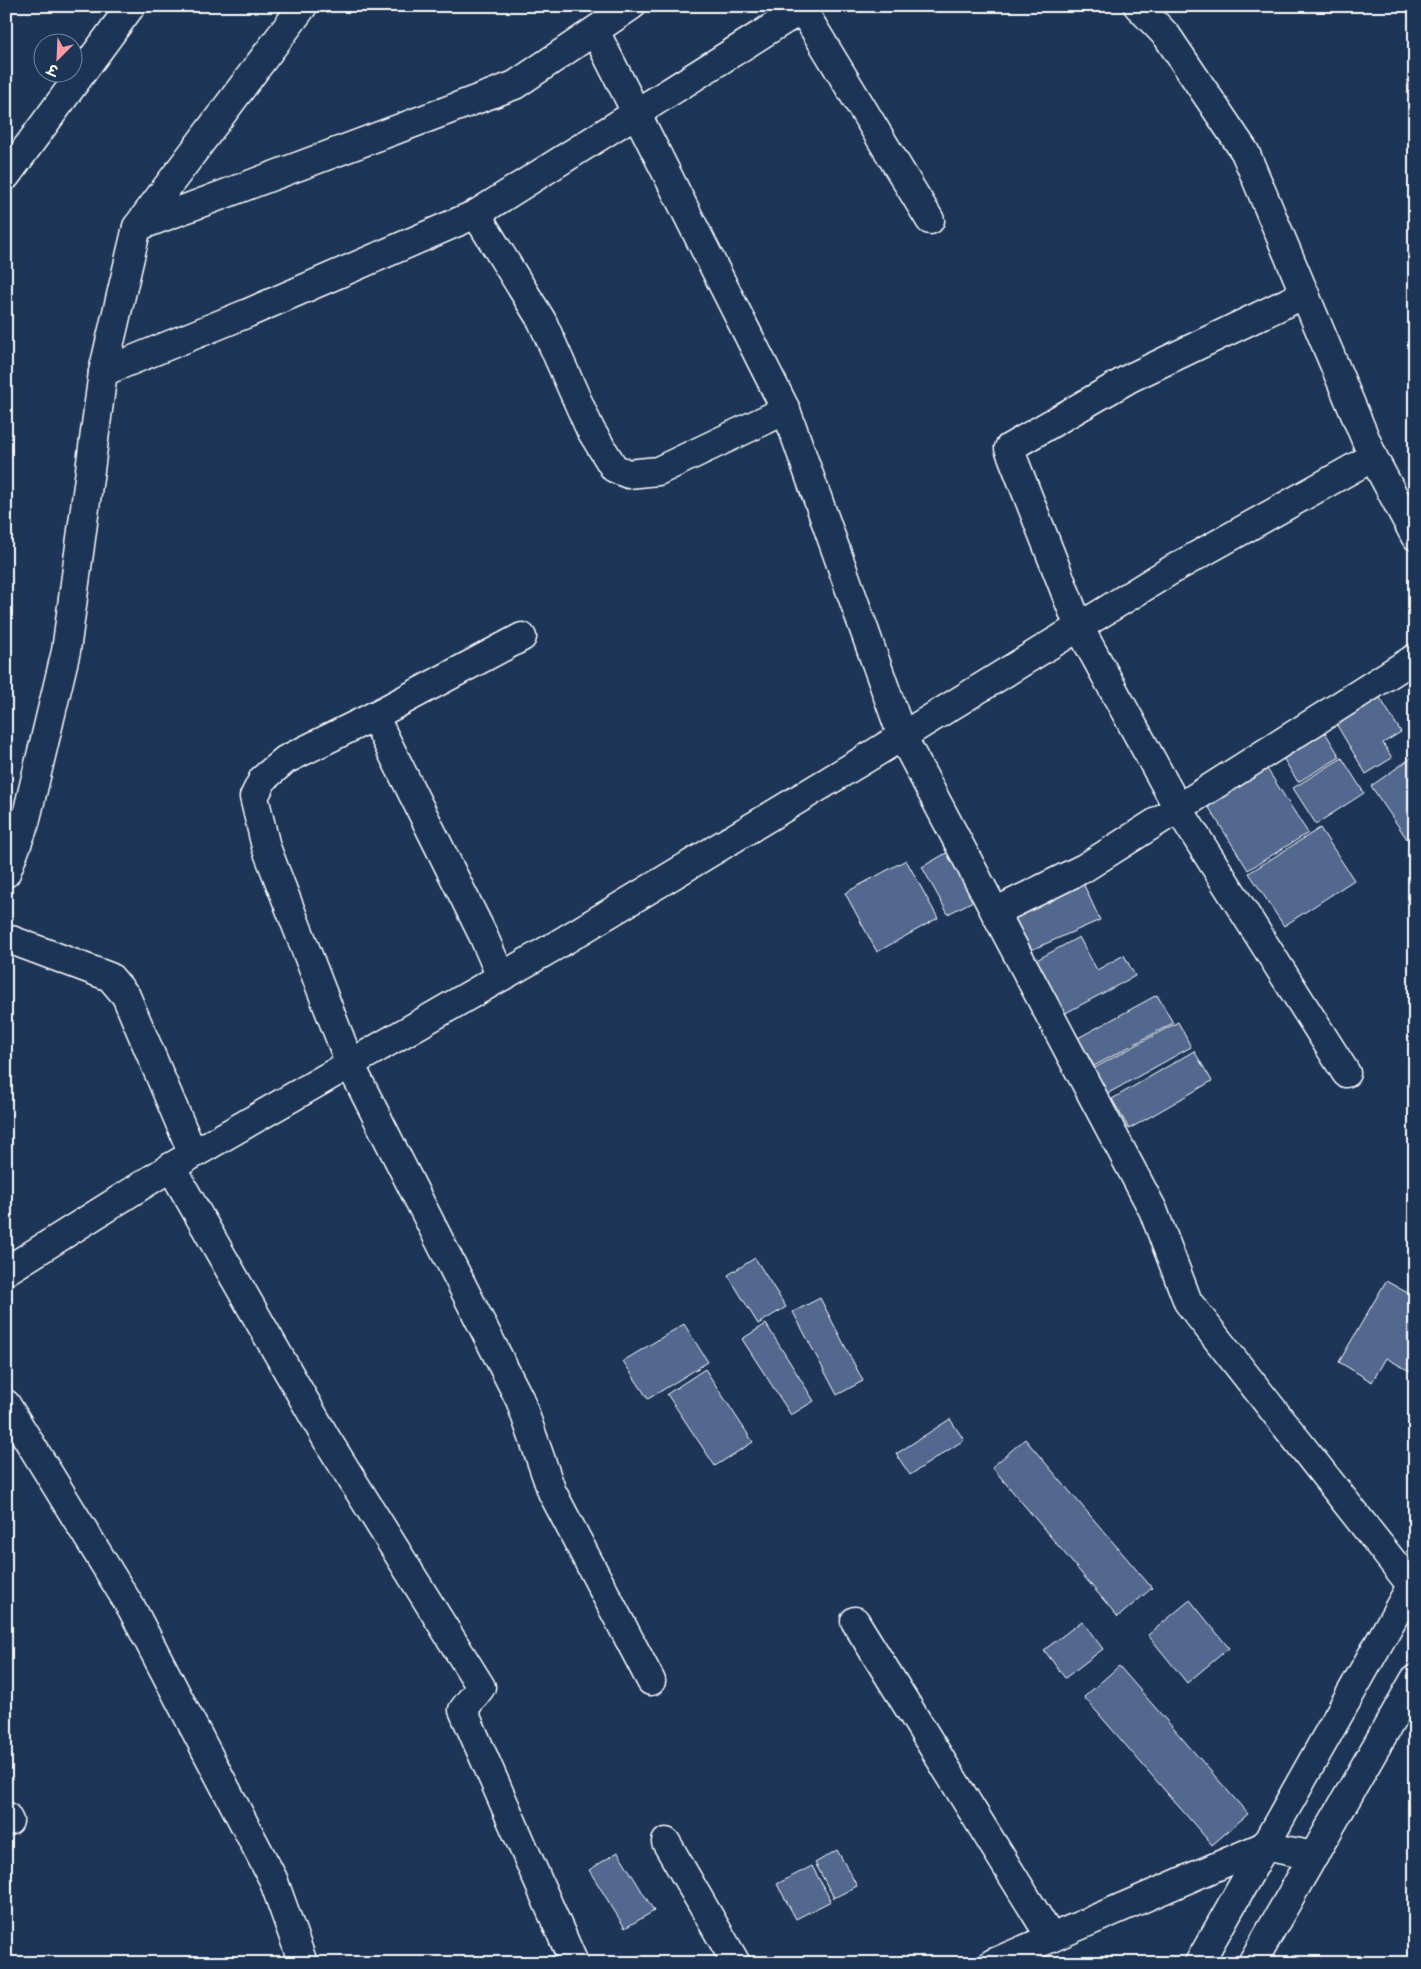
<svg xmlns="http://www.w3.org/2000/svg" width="1421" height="1969" font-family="Mynerve,'Playpen Sans Deva',sans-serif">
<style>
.building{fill:#52678e;stroke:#fff}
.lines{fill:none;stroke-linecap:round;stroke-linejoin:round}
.minor-casing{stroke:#fff;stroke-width:31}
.tertiary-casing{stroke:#fff;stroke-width:31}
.minor{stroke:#1d3557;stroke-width:28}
.tertiary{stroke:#1d3557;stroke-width:28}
</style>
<rect width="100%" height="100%" fill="#1d3557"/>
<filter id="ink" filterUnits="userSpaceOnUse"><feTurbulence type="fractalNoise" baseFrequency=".02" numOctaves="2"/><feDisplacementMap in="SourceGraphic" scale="10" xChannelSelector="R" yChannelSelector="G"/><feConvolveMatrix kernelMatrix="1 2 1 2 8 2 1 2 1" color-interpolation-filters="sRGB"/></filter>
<g filter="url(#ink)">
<g class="building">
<polygon points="1379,696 1401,732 1383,743 1392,758 1366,774 1335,722"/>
<polygon points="1320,724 1340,757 1298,782 1278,750"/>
<polygon points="1414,756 1415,834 1407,839 1371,786"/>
<polygon points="1342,758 1364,793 1316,824 1293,788"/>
<polygon points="1262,761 1308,833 1248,870 1203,798"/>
<polygon points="1320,828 1354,880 1284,926 1249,873"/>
<polygon points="948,852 975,900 948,914 922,867"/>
<polygon points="906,860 938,918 877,952 845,893"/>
<polygon points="1083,883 1100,920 1029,951 1013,914"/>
<polygon points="1079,937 1097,970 1124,955 1135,976 1060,1016 1031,963"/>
<polygon points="1157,995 1173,1023 1094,1066 1078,1038"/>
<polygon points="1178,1022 1191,1047 1105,1095 1091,1070"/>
<polygon points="1194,1051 1212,1081 1129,1129 1112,1099"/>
<polygon points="755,1258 786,1307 758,1324 728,1275"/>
<polygon points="1386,1281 1415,1297 1415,1374 1386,1358 1372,1382 1339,1362"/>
<polygon points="820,1298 863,1381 837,1395 793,1312"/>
<polygon points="684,1324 708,1362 648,1399 623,1361"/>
<polygon points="766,1324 814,1401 791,1415 742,1339"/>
<polygon points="705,1369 753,1442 715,1466 667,1394"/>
<polygon points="950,1419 964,1440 910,1475 896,1454"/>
<polygon points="1025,1439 1152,1588 1118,1617 992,1467"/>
<polygon points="1190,1600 1229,1648 1187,1683 1148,1635"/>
<polygon points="1082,1621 1103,1649 1065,1678 1044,1650"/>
<polygon points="1119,1666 1248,1814 1212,1845 1084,1697"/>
<polygon points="837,1850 857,1886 834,1898 815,1863"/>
<polygon points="618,1852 654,1911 625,1928 589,1870"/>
<polygon points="812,1866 831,1901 796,1919 777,1884"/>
</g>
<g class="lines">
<g class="minor-casing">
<g id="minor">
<polyline points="1138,6 1167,36 1245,152 1373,457"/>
<polyline points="786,19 802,9 930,220"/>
<polyline points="595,31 786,410 902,736 995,912"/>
<polyline points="6,176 131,6"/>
<polyline points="476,214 542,321 590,429 614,468 628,474 658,471 786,410"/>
<polyline points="137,227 515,85 631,6"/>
<polyline points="1305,294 1130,378 1009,448 1079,627 1178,808 1346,1073"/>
<polyline points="103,372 137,227 303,6"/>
<polyline points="522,637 374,716 285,760 263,779 254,797 266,847 350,1064 520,1400 552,1492 651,1681"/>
<polyline points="1415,658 1084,868 995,912 1153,1210 1188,1302 1415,1590"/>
<polyline points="374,716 483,935 501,977"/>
<polyline points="6,873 25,823 66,651 103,372 248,313 476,214 781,22 802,6"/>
<polyline points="6,938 110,977 126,996 193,1154"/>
<polyline points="171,1167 326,1438 481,1687 463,1710 574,1963"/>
<polyline points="6,1271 171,1167 555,946 870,756 1173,569 1373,457 1415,536"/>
<polyline points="6,1404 132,1609 273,1879 303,1963"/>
<polyline points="855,1621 1051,1938"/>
<polyline points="6,1816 9,1821"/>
<polyline points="666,1842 736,1963"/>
</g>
</g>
<g class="tertiary-casing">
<g id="tertiary">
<polyline points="993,1963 1264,1846 1314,1856"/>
<polyline points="1199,1963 1415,1579"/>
<polyline points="1252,1963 1415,1679"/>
</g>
</g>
<use href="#minor" class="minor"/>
<use href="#tertiary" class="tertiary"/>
</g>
</g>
<rect width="1421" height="1969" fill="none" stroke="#1d3557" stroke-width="25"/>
<rect x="12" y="12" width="1396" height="1944" fill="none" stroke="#fff" stroke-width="2" filter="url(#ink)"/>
<g transform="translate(58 58) rotate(204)"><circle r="24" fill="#1d3557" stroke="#77869a"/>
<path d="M0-4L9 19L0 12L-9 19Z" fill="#ff9aa2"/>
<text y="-8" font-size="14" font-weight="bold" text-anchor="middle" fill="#ffffff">उ</text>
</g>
</svg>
